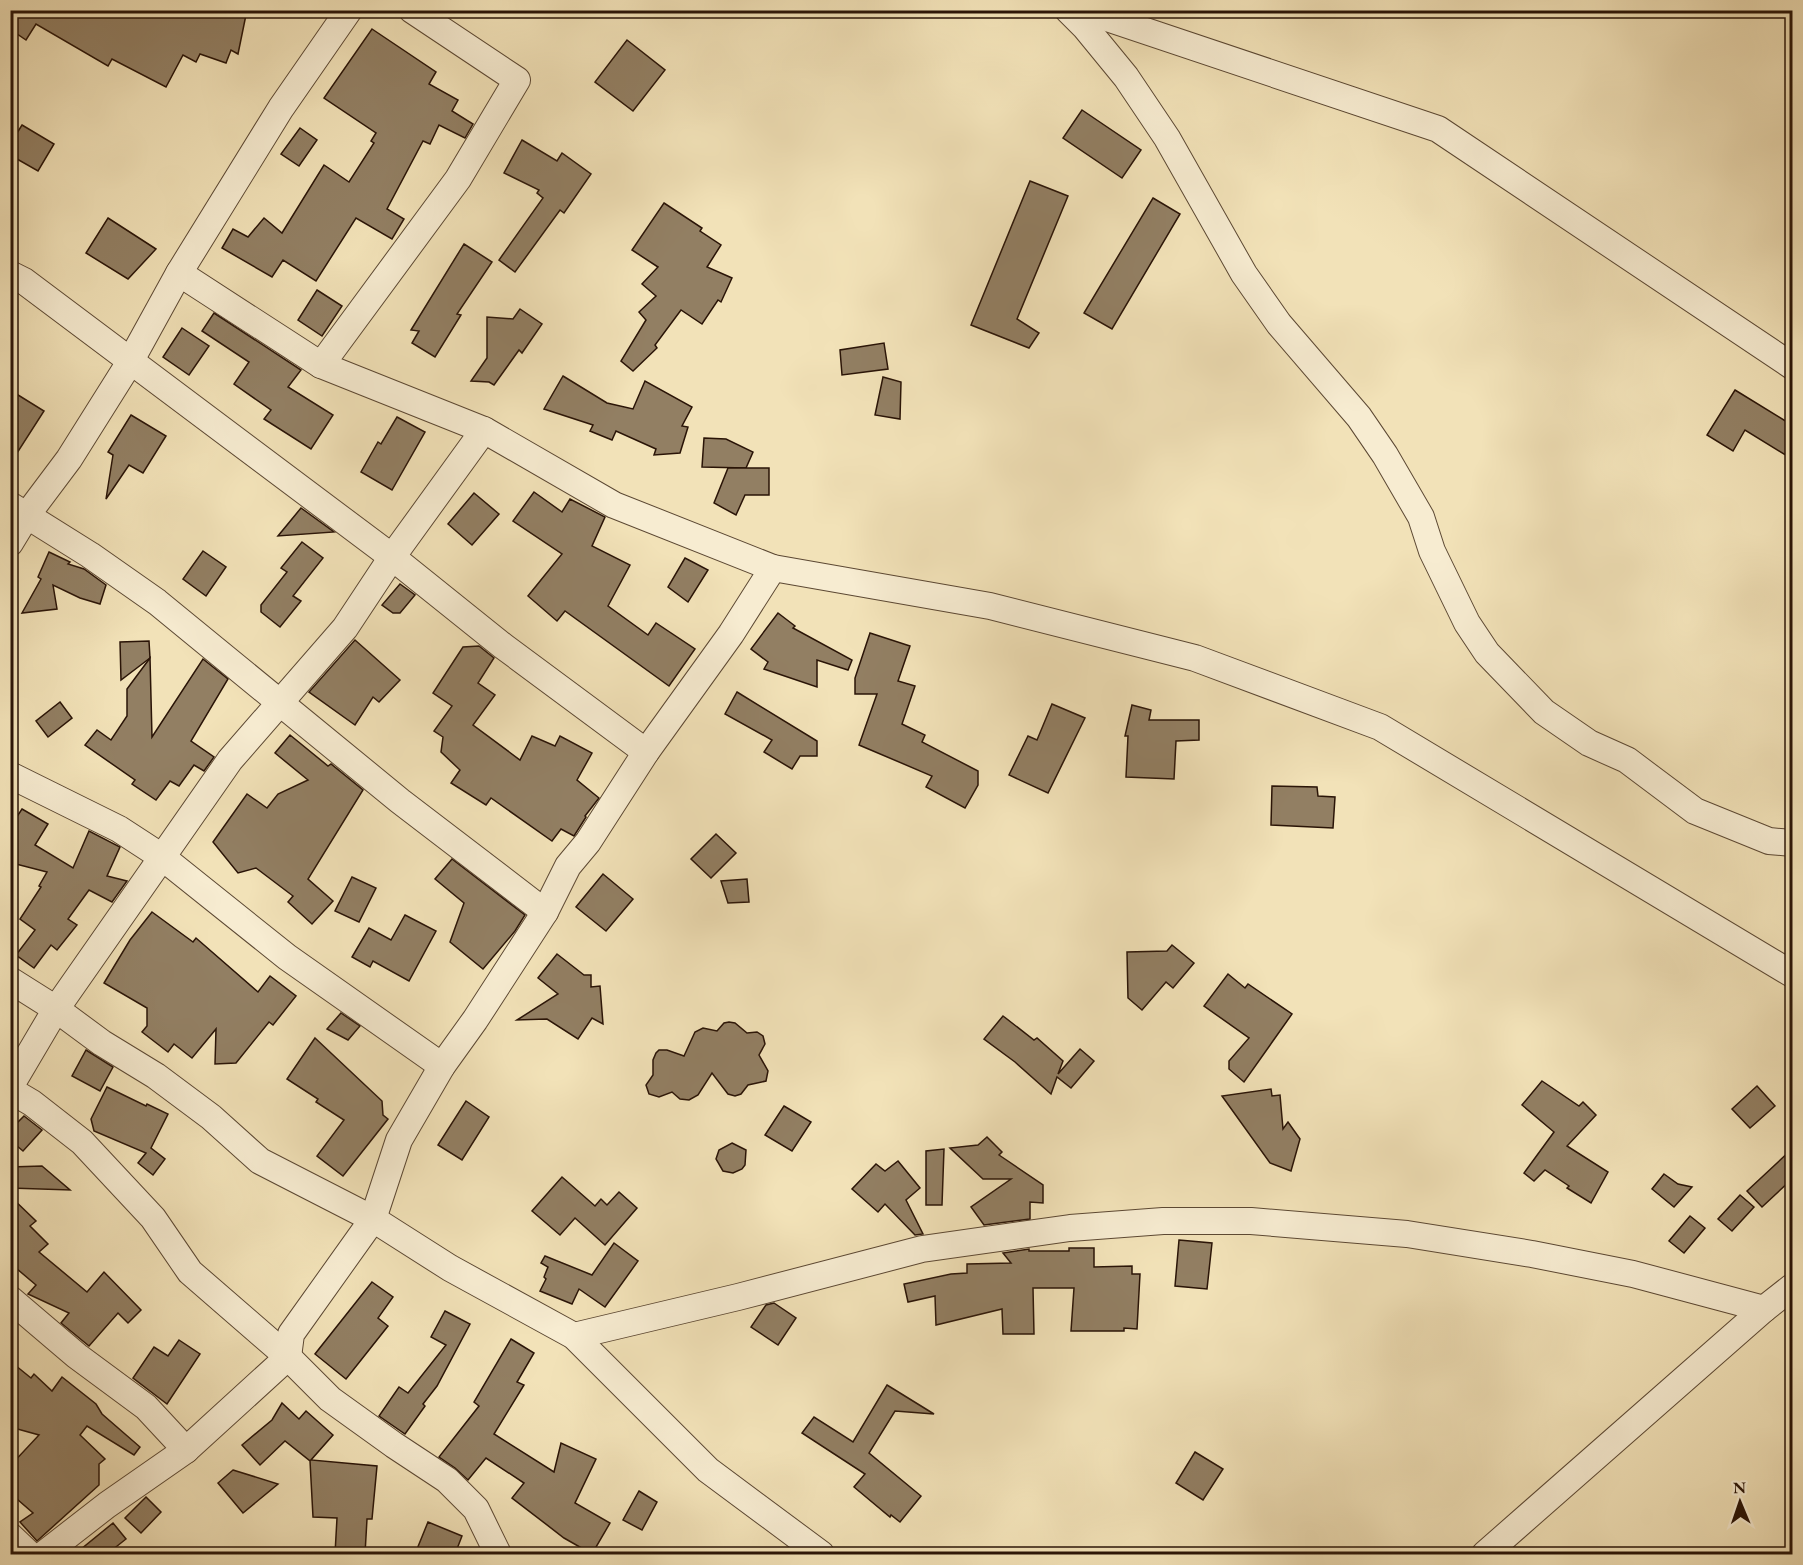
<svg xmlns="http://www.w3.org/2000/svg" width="1803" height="1565" font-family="'EB Garamond',serif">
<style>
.building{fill:#927f63;stroke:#2a1407;stroke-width:1.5}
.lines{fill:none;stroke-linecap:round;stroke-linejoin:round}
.minor-casing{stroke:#5c4833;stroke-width:28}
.minor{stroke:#f7ecd1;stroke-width:26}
</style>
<rect width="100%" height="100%" fill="#f2e2b8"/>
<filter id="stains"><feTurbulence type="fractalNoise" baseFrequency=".00333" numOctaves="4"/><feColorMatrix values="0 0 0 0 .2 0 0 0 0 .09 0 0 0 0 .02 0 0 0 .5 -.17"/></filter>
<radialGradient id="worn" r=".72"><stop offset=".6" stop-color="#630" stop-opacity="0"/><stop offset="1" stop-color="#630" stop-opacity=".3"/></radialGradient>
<g class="building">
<polygon points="10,10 247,10 238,54 231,50 226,63 200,54 196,62 183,55 166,87 112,59 108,66 36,24 26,40 10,29"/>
<polygon points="372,29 436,72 429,84 458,100 452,111 473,124 465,138 439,125 430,144 423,141 387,209 404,219 392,239 356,218 316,281 283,260 272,277 222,248 233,229 248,237 264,218 282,233 324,165 349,182 374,143 371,141 376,133 324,98"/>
<polygon points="627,40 665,70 633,111 595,82"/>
<polygon points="1082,110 1141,150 1122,178 1063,138"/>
<polygon points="22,125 54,144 38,171 10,155 10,144"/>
<polygon points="300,128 317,140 299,166 281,154"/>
<polygon points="522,140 557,161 562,153 591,174 564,213 560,210 515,272 499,260 543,198 537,193 539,190 504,173"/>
<polygon points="1030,181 1068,196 1017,319 1039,333 1029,348 971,325"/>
<polygon points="1153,198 1180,214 1112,329 1084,313"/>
<polygon points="664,203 702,228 700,231 721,245 707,267 732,278 721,302 718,300 702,324 681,310 655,345 657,348 633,371 621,361 646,320 639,312 656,296 642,284 658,267 632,250"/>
<polygon points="108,218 156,249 128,279 86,253"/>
<polygon points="464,244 492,262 457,314 461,315 435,357 412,343 419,331 411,330"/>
<polygon points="317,290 342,306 322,336 298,320"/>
<polygon points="520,309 542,324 522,353 519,350 494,385 489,382 471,381 487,358 487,317 513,319"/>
<polygon points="214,313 301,370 288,387 333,415 311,449 264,419 271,410 234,384 249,362 202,331"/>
<polygon points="182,328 209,346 189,375 163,357"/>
<polygon points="884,343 888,369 842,375 840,350"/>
<polygon points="563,376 607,403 633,409 645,381 692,407 682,426 688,427 680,453 654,455 656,449 616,431 612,440 590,431 593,425 544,409"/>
<polygon points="883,377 901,382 900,419 875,415"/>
<polygon points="10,390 44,411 10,464"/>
<polygon points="1735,390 1792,425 1792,459 1745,430 1733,451 1707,435"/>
<polygon points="131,415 166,436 143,473 129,465 106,499 113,455 108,452"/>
<polygon points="397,417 425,432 392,490 361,472 378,442 381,444"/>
<polygon points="704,438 726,439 753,452 746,468 702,467"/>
<polygon points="728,468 769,468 769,495 745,495 736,515 714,503"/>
<polygon points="534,492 562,512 570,499 605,517 592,546 630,565 608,606 648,635 656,623 695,649 669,686 565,611 557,621 528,596 562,554 513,521"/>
<polygon points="474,493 499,514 472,545 448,524"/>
<polygon points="301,508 334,532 278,536"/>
<polygon points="302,542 323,558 293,596 301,601 280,627 261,612 261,605 287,572 281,568"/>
<polygon points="203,551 226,567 206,596 183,579"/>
<polygon points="49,552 70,562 68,564 84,569 106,585 100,604 80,598 53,585 57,609 22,613 41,579 38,577"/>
<polygon points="685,558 708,570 688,602 668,587"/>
<polygon points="400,584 415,595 400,613 393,613 382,605"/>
<polygon points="778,613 795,626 793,628 852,660 848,670 817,660 817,687 764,669 768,662 751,649"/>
<polygon points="870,633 910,646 898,681 915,686 902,724 925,735 922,742 978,771 978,785 965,808 926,787 932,776 859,745 877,694 855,694 855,678"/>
<polygon points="355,640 400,680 379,702 373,697 355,725 309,692"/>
<polygon points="149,641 150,658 121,680 120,642"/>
<polygon points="479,646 494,658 478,683 495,695 473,725 520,760 532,736 555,746 560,736 592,753 577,780 599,798 585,816 586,817 574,836 561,829 552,841 491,798 486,805 451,783 460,770 441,752 443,737 434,731 452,706 433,693 463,647"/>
<polygon points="150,658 152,737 203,659 228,679 191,741 214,757 204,771 194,765 179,786 170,781 156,800 132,784 135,780 85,745 97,730 111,740 127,716 127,689"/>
<polygon points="737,692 817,741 817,756 800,756 792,769 764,752 772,740 725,714"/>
<polygon points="60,702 72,718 48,737 36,721"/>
<polygon points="1052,704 1085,718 1048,793 1009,775 1028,736 1037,740"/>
<polygon points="1132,705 1151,710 1149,720 1199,720 1199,740 1176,741 1174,779 1126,777 1128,736 1125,736"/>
<polygon points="290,735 328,766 331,764 363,790 308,879 333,901 312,924 288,902 293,896 256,868 238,873 213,842 247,794 267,808 278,794 308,780 275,753"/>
<polygon points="1272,786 1317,787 1318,796 1335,797 1333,828 1271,825"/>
<polygon points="22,809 48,824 35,845 73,868 89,831 120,847 107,876 127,881 112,902 89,890 68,919 77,925 57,950 51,945 34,968 16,955 35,930 20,919 41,887 39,886 47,872 12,863 15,853 10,850 10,827"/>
<polygon points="716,834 736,853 711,878 691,859"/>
<polygon points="452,859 525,915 515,931 483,969 450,942 464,903 435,879"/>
<polygon points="603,874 633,899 606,931 576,907"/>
<polygon points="352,877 376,888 359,922 335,911"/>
<polygon points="747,879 749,902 728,903 721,881"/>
<polygon points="152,912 193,942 196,938 258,992 270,976 296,996 273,1025 269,1022 236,1063 215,1064 216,1029 192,1058 174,1044 168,1052 142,1032 147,1026 147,1008 104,983 130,940"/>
<polygon points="405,915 436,931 409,981 373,961 370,967 352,957 369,928 391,940"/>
<polygon points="1172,945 1194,963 1173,988 1166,982 1142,1010 1128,998 1127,952 1167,951"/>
<polygon points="557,954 584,975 591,975 591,987 600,986 603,1024 592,1018 578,1039 547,1019 517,1020 558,994 538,978"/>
<polygon points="1228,974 1245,988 1248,984 1292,1014 1244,1082 1229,1069 1229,1061 1249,1038 1204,1006"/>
<polygon points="341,1013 360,1026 348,1040 327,1029"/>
<polygon points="1003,1016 1034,1040 1037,1038 1063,1061 1058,1074 1080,1049 1094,1061 1071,1088 1057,1077 1051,1094 1015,1062 984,1039"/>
<polygon points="729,1022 735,1023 747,1033 757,1032 763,1036 765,1044 759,1055 768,1071 766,1081 748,1085 741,1094 735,1096 728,1094 712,1073 698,1095 689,1100 680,1099 672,1092 659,1097 649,1094 646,1085 653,1075 653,1060 656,1053 659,1050 667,1050 684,1056 695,1032 703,1028 717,1031 724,1023"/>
<polygon points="315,1038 382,1101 383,1115 388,1119 343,1176 317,1156 344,1120 316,1102 318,1099 287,1079"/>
<polygon points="86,1050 113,1067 100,1091 72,1076"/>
<polygon points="1542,1081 1579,1106 1583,1102 1596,1115 1567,1146 1608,1172 1591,1203 1567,1188 1569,1186 1545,1170 1534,1181 1524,1173 1554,1132 1522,1105"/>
<polygon points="1757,1086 1775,1106 1750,1128 1732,1109"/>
<polygon points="107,1087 146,1106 147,1104 168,1114 151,1148 165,1159 153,1175 138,1163 146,1153 94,1131 91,1119"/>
<polygon points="1271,1089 1272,1096 1280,1095 1283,1129 1288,1122 1300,1139 1291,1171 1270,1163 1222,1096"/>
<polygon points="466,1101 489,1117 462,1160 438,1145"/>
<polygon points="784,1106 811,1122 792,1151 765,1135"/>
<polygon points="24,1116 42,1130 23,1151 10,1140 10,1130"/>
<polygon points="987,1137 1002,1152 999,1155 1043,1185 1043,1203 1030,1202 1030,1219 984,1225 971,1207 1011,1179 983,1179 950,1148 978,1145"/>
<polygon points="732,1143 746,1150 745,1165 742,1169 733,1173 723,1171 716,1159 719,1150"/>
<polygon points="944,1149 942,1205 926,1205 926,1151"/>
<polygon points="1792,1149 1792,1179 1762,1207 1747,1191"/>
<polygon points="898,1161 920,1188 906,1200 923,1234 915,1235 885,1204 878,1212 852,1189 876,1164 885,1171"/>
<polygon points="42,1166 70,1190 10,1188 10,1167"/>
<polygon points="1664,1174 1678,1184 1692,1187 1674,1207 1652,1189"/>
<polygon points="562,1177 595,1206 601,1199 607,1205 619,1192 637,1208 605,1245 575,1218 560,1235 532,1211"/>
<polygon points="1740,1195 1754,1207 1732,1231 1718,1219"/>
<polygon points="10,1196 36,1221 30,1226 48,1244 39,1252 87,1292 104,1272 141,1310 128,1323 118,1313 89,1346 61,1323 69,1313 28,1294 36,1285 10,1263"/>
<polygon points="1690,1216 1705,1228 1684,1253 1669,1241"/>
<polygon points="1179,1240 1212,1243 1207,1289 1175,1286"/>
<polygon points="614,1243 638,1261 605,1307 579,1289 572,1304 540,1291 546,1279 544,1277 548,1267 541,1263 545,1256 592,1275"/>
<polygon points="1069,1248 1094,1248 1094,1267 1132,1266 1132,1274 1140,1274 1137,1329 1124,1328 1124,1331 1071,1331 1074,1288 1033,1288 1034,1334 1003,1334 1002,1309 936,1325 935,1296 908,1302 904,1284 951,1274 967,1273 967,1264 1011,1263 1003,1253 1029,1249 1029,1251 1069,1251"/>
<polygon points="372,1282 393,1297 378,1318 388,1326 346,1379 315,1354"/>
<polygon points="774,1303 796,1318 778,1345 751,1327 766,1305"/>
<polygon points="445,1311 470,1324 437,1386 423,1404 425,1406 405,1434 379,1416 399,1387 408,1393 446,1345 431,1337"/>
<polygon points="511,1339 534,1353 517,1382 524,1385 494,1434 554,1472 561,1443 596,1459 575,1503 610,1523 592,1554 564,1538 512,1498 524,1483 486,1458 468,1480 455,1468 439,1457 479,1406 474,1402"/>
<polygon points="179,1340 200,1354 167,1404 133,1378 154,1347 168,1356"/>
<polygon points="10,1361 31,1378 34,1374 52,1391 62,1377 96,1404 102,1414 140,1447 134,1455 87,1426 80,1435 105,1459 99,1464 99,1485 37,1541 20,1522 33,1513 10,1493 10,1466 39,1435 10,1427"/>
<polygon points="887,1385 934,1414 895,1411 869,1453 921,1496 900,1522 891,1515 890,1517 854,1487 865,1474 802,1433 814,1417 853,1442"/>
<polygon points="282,1403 299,1419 306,1411 333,1435 311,1460 377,1466 372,1519 367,1519 365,1554 335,1554 337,1518 313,1517 310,1461 285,1441 260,1465 242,1445 272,1420"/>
<polygon points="1195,1452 1223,1469 1203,1500 1176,1483"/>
<polygon points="233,1470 278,1484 243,1513 218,1483"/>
<polygon points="639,1491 657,1502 642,1530 623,1520"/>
<polygon points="146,1497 161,1512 141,1533 125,1518"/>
<polygon points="428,1522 462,1536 455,1554 415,1554"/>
<polygon points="113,1523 126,1539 107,1554 75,1554"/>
</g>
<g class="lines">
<g class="minor-casing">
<g id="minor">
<polyline points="1068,10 1085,27 1126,77 1167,138 1244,274 1279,324 1359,417 1385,455 1421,517 1432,551 1467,623 1487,653 1544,712 1589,743 1627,760 1695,811 1769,841 1792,843"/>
<polyline points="1083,10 1438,129 1792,366"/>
<polyline points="179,273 321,365 484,430 614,505 773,568 990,606 1195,658 1380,727 1792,974"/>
<polyline points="10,274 24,281 392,557 503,646 646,752"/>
<polyline points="321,365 458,179 517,80 412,10"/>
<polyline points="10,505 90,555 157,602 400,801 545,912"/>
<polyline points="10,543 27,515 69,459 130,362 179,273 281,108 349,10"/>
<polyline points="10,775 119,829 162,857 287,957 442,1066"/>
<polyline points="10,980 56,1009 102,1043 156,1076 211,1117 260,1161 373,1219 450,1268 574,1336 708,1470 821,1554"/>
<polyline points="10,1087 56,1009 230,760 345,628 392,557 484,430"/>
<polyline points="10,1090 32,1103 82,1142 153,1218 190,1272 288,1357 330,1399 394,1445 447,1480 476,1509 498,1554"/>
<polyline points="10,1299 77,1356 146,1407 186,1450"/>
<polyline points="574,1336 738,1297 922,1249 1070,1228 1163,1221 1251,1221 1407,1234 1532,1254 1633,1274 1764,1309"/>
<polyline points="10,1536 29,1554"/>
<polyline points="44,1554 107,1505 186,1450 288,1357 291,1334 373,1219 399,1140 442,1066 475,1020 545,912 568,866 588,842 646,752 731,634 773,568"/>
<polyline points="1485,1554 1764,1309 1792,1287"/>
</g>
</g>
<use href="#minor" class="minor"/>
</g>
<rect width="1803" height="1565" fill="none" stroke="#f2e2b8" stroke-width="36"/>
<rect x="12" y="12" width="1779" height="1541" fill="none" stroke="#2a1407" stroke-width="3"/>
<rect x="18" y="18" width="1767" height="1529" fill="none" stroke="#2a1407" stroke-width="1.5"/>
<g transform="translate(1740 1502) rotate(358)" stroke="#f7ecd1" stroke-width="4.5" paint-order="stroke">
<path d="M0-4.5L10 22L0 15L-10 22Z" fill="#2a1407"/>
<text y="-9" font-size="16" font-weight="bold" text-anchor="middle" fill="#2a1407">N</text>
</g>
<rect width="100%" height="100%" filter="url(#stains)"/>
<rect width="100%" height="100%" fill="url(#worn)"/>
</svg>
